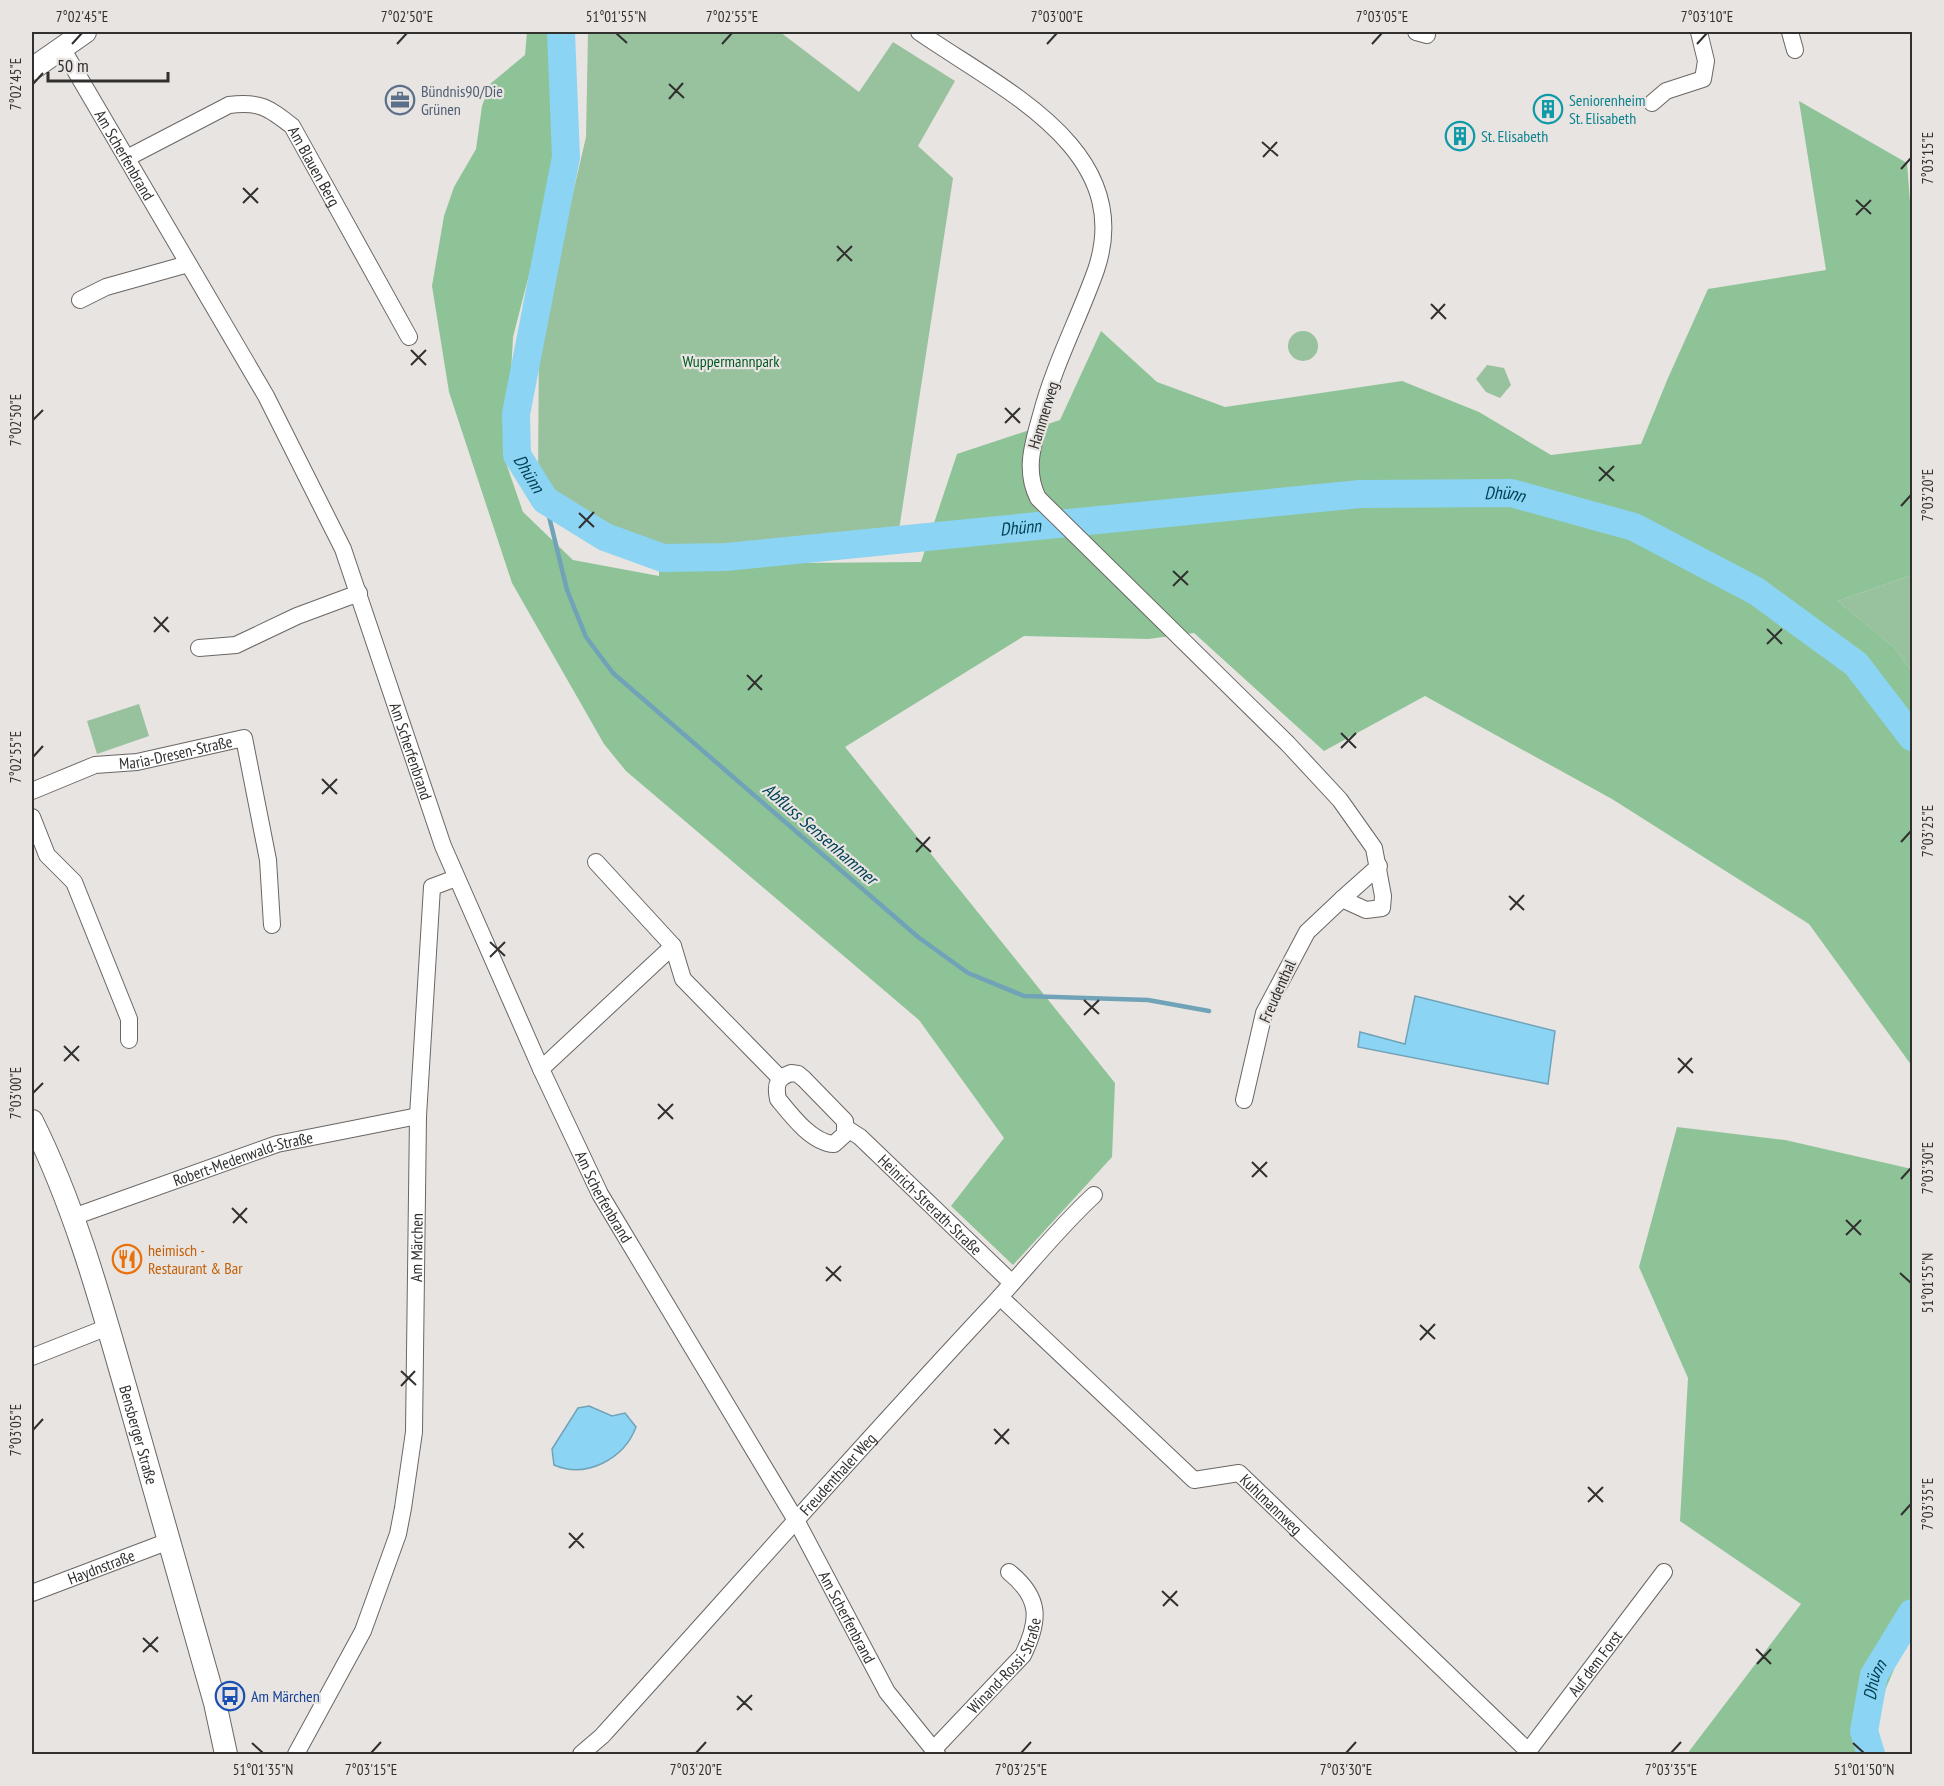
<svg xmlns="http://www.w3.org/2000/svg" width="1944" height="1786" font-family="'PT Sans Narrow',sans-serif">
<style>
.green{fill:#98c19e}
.forest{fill:#8ec397}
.water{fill:#8cd4f3;stroke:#71a3b8;stroke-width:1.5}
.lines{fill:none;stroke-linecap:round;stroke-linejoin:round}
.stream{stroke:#71a3b8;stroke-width:4.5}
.river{stroke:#8cd4f3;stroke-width:28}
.street-casing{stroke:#6a6664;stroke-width:18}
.secondary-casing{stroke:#6a6664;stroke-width:24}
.street{stroke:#fff;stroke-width:16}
.secondary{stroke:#fff;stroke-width:22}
.ticks{fill:none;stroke:#31302f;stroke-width:2}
.labels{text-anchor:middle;stroke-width:4.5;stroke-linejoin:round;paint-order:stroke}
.service-label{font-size:16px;fill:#4e5e75;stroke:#e8e4e1;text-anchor:start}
.culture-label{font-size:16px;fill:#0d838f;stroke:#e8e4e1;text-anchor:start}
.street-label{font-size:16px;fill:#31302f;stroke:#e8e4e1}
.park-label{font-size:16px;fill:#025a24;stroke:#e8e4e1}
.food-label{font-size:16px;fill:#c56008;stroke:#e8e4e1;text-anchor:start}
.transit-label{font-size:16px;fill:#164399;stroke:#e8e4e1;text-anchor:start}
.water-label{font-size:18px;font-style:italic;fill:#004156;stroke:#e8e4e1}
.neatline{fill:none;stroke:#31302f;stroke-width:2}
.ticks-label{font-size:15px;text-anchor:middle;fill:#31302f}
</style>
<rect width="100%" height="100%" fill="#e8e4e1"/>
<g class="green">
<polygon points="588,32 780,32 859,92 893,42 955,81 918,146 953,178 897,543 715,554 614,546 538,476 539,340 586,137"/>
<circle cx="1303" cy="346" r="15"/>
<polygon points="1487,365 1504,368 1511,385 1500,398 1486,392 1476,379"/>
<polygon points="1912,575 1912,672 1895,648 1838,601"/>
<polygon points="139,704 149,736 97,754 87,721"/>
</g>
<g class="forest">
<polygon points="527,32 563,32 564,124 549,197 513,337 506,463 523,512 573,560 659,576 659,564 921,562 957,454 1060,420 1101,331 1157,382 1225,407 1402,381 1479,412 1551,455 1641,444 1668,378 1708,289 1826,270 1799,101 1907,163 1912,228 1912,575 1838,601 1895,648 1912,672 1912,1066 1809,924 1612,799 1425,696 1324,751 1194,633 1148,639 1024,636 845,747 1115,1083 1112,1157 1013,1265 951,1206 1004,1138 919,1020 626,771 604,744 512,583 449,392 432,286 444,216 454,187 476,149 482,106 490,84 525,55"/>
<polygon points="1677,1127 1785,1140 1912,1169 1912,1632 1909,1634 1858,1754 1687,1754 1801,1604 1680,1521 1688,1378 1639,1267"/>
</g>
<g class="water">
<polygon points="1415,996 1555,1031 1548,1084 1358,1047 1360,1032 1405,1044"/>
<path d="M589,1406l23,10 13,-3 11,14c-12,32 -50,52 -82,38l-2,-16 26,-41z"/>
</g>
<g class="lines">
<polyline class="stream" points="545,500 567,590 586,637 613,673 918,937 968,973 1024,996 1148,1000 1209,1011"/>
<g class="river">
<path id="s1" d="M561,32l5,125 -50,257 1,41 28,45 60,37 58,21 63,-1 634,-63 151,-1 123,34 122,64 100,73 56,73"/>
<path id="s2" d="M1871,1754l-7,-23 10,-56 38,-62"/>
</g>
<g class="street-casing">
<g id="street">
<path d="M919,32c80,56 218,117 177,238 -17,48 -42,95 -55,145 -8,29 -17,55 -3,83l250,246 52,56 34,48 9,48 -1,12 -16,2 -24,-11 -35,33 -43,81 -20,87"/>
<polyline points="1416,32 1427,35"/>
<polyline points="1790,32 1795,50"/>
<path id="s3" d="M62,48l204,348 77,153 100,297 98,223 59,125 197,328 90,170 50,62"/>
<polyline points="1652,103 1666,91 1703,79 1706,61 1699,32"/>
<path id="s4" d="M127,158l102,-53c31,-4 40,3 63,21l117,211"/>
<polyline points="80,300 106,287 188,264"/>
<polyline points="199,648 236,645 297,616 359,593"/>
<path id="s5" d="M32,791l63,-26 42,-3 107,-24 24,122 4,65"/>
<polyline points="32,817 47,855 74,882 129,1019 129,1040"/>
<polyline points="596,862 673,946"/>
<polyline points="1342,899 1379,866"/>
<polyline points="541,1069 673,946 683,979 780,1078"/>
<path d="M791,1073l7,1 6,5 41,42v13l-11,10c-22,-1 -43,-29 -56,-45 -3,-14 -1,-21 13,-26z"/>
<path id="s6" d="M846,1128l14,9 152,146"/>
<path id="s7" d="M73,1217l204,-73 141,-28"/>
<path id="s8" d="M1000,1297l194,183 45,-7 289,278"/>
<polyline points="32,1357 108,1327"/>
<path id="s9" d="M32,1593l137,-52"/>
<path id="s10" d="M933,1750l90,-95c17,-35 18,-57 -14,-83"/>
<path id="s11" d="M296,1754l67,-123 35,-97 5,-26 11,-76 4,-316 14,-229 24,-9"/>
<path id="s12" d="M581,1754l21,-18c128,-141 254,-285 384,-424 37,-39 69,-81 108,-117"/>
<path id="s13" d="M1526,1754l138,-182"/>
</g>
</g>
<g class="secondary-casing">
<g id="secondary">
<polyline points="32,69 85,32"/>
<path id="s14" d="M32,1121c44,88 70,185 97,279 28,101 57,202 86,303l11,51"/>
</g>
</g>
<use href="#street" class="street"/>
<use href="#secondary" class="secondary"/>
</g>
<path class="ticks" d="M616,33l11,10M72,44l10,-11M397,44l10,-11M722,44l10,-11M1047,44l10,-11M1372,44l10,-11M1697,44l10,-11M33,84l10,-11M669,84l15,14M669,99l14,-16M1262,142l16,14M1263,157l14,-15M1901,169l10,-11M243,188l15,15M1856,200l15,14M243,203l15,-15M1856,215l15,-15M837,246l15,15M837,261l15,-15M1431,304l15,15M1431,319l14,-15M411,350l15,15M411,365l15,-15M1005,408l15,15M33,420l10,-10M1005,423l15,-15M1599,467l15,14M1599,481l15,-15M1901,506l10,-11M579,513l15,14M579,528l15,-16M1173,571l15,14M1173,586l15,-15M154,617l15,15M1767,629l15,15M154,632l14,-15M1767,644l15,-15M747,675l15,15M748,690l14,-15M1341,733l15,15M1341,748l15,-15M33,757l10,-11M322,779l15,15M322,794l15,-15M916,838l15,14M1901,842l10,-11M916,852l14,-15M1509,896l15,14M1510,910l14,-15M490,942l15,14M490,957l15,-15M1084,1000l15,14M1084,1015l15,-15M64,1046l15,15M1678,1058l15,15M64,1061l15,-15M1678,1073l14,-15M33,1093l10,-10M658,1104l15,15M658,1119l15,-15M1252,1162l15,15M1252,1177l15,-15M1901,1179l10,-11M232,1208l15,15M1846,1220l15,15M233,1223l14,-15M1846,1235l15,-15M826,1267l15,14M1900,1273l11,10M826,1281l15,-15M1420,1325l15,14M1420,1340l15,-16M401,1371l15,14M401,1386l14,-15M994,1429l15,15M33,1430l10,-11M995,1444l14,-15M1588,1487l15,15M1588,1502l15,-15M1901,1515l10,-11M569,1533l15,15M569,1548l14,-15M1162,1591l16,15M1163,1606l14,-15M143,1638l15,14M1756,1649l15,15M143,1652l15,-15M1757,1664l14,-15M737,1696l15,14M737,1710l15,-15M252,1743l11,10M1853,1743l11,10M371,1753l10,-11M696,1753l10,-11M1021,1753l10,-11M1346,1753l10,-11M1671,1753l10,-11"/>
<defs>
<g id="office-ring" transform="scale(1.5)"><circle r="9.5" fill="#e8e4e1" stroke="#5c6f8a" stroke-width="1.5"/><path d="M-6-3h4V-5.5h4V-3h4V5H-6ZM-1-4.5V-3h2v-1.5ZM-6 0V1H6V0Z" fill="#5c6f8a"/></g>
<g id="building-ring" transform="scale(1.5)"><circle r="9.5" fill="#e8e4e1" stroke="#0f9aa8" stroke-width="1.5"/><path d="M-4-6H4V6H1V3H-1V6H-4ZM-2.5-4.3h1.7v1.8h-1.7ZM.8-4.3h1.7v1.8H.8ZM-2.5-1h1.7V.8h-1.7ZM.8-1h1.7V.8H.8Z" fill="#0f9aa8"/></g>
<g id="restaurant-ring" transform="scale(1.5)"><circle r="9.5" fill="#e8e4e1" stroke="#e8710a" stroke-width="1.5"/><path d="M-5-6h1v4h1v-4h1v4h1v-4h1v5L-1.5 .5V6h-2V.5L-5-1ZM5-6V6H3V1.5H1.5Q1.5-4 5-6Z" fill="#e8710a"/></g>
<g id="bus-ring" transform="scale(1.5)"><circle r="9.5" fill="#e8e4e1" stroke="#1a4fb4" stroke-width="1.5"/><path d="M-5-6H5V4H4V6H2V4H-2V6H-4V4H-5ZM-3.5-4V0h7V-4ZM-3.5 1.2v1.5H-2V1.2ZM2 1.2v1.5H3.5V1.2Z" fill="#1a4fb4"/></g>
</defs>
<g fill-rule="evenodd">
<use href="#office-ring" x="400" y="100"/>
<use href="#building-ring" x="1548" y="109"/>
<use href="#building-ring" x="1460" y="136"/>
<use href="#restaurant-ring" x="127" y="1259"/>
<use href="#bus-ring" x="230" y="1696"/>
</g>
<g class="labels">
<g class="service-label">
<text x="421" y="97">Bündnis90/Die<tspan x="421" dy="18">Grünen</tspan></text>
</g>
<g class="culture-label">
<text x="1569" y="106">Seniorenheim<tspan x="1569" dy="18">St. Elisabeth</tspan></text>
<text x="1481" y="142">St. Elisabeth</text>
</g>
<g class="street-label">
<text dy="6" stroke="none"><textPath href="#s3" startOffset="124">Am Scherfenbrand</textPath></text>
<text dy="6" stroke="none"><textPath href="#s4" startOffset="230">Am Blauen Berg</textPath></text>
<text transform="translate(1043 415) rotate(-73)" y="6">Hammerweg</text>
<text dy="6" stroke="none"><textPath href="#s3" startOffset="788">Am Scherfenbrand</textPath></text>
<text dy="6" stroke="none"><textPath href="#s5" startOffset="150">Maria-Dresen-Straße</textPath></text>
<text transform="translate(1277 991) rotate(-66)" y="6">Freudenthal</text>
<text dy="6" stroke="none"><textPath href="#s7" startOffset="180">Robert-Medenwald-Straße</textPath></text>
<text dy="6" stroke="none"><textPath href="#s3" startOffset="1274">Am Scherfenbrand</textPath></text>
<text dy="6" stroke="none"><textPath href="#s6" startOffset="114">Heinrich-Strerath-Straße</textPath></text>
<text dy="6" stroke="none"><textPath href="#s11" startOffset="531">Am Märchen</textPath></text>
<text dy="6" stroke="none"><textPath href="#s14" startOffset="332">Bensberger Straße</textPath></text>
<text dy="6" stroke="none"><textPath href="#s12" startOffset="380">Freudenthaler Weg</textPath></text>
<text dy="6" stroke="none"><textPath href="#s8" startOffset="357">Kuhlmannweg</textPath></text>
<text dy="6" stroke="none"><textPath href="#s9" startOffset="74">Haydnstraße</textPath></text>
<text dy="6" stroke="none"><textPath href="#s3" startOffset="1760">Am Scherfenbrand</textPath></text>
<text dy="6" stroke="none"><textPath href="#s10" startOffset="112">Winand-Rossi-Straße</textPath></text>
<text dy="6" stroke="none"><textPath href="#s13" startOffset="114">Auf dem Forst</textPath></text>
</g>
<g class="park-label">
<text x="731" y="367">Wuppermannpark</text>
</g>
<g class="food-label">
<text x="148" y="1256">heimisch -<tspan x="148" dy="18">Restaurant &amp; Bar</tspan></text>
</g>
<g class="transit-label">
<text x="251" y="1702">Am Märchen</text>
</g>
<g class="water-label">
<text dy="6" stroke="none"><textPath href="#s1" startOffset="450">Dhünn</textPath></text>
<text dy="6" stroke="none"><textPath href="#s1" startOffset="1458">Dhünn</textPath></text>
<text dy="6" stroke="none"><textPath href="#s1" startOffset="972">Dhünn</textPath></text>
<text transform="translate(820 834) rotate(41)" y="6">Abfluss Sensenhammer</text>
<text dy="6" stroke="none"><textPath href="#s2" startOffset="76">Dhünn</textPath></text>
</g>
</g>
<rect width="1944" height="1786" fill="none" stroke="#e8e4e1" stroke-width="66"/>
<path d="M48 72v9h120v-9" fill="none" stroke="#31302f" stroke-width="3"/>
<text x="57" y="72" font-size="18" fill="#31302f" stroke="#e8e4e1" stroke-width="4.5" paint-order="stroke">50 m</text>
<rect x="33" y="33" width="1878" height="1720" class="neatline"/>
<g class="ticks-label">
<text x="82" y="22">7°02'45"E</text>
<text x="407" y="22">7°02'50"E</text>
<text x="616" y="22">51°01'55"N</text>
<text x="732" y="22">7°02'55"E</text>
<text x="1057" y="22">7°03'00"E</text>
<text x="1382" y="22">7°03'05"E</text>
<text x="1707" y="22">7°03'10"E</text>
<text transform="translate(16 84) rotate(-90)" y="5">7°02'45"E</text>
<text transform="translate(1928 158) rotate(-90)" y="5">7°03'15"E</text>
<text transform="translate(16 420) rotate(-90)" y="5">7°02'50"E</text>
<text transform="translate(1928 495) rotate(-90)" y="5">7°03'20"E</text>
<text transform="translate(16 757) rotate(-90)" y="5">7°02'55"E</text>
<text transform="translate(1928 831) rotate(-90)" y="5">7°03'25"E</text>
<text transform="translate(16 1093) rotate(-90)" y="5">7°03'00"E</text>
<text transform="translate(1928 1168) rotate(-90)" y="5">7°03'30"E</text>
<text transform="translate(1928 1283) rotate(-90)" y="5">51°01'55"N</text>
<text transform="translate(16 1430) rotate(-90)" y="5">7°03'05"E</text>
<text transform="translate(1928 1504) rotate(-90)" y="5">7°03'35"E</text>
<text x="263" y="1775">51°01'35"N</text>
<text x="371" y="1775">7°03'15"E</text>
<text x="696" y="1775">7°03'20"E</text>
<text x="1021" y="1775">7°03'25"E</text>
<text x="1346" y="1775">7°03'30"E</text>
<text x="1671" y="1775">7°03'35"E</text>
<text x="1864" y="1775">51°01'50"N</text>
</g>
</svg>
